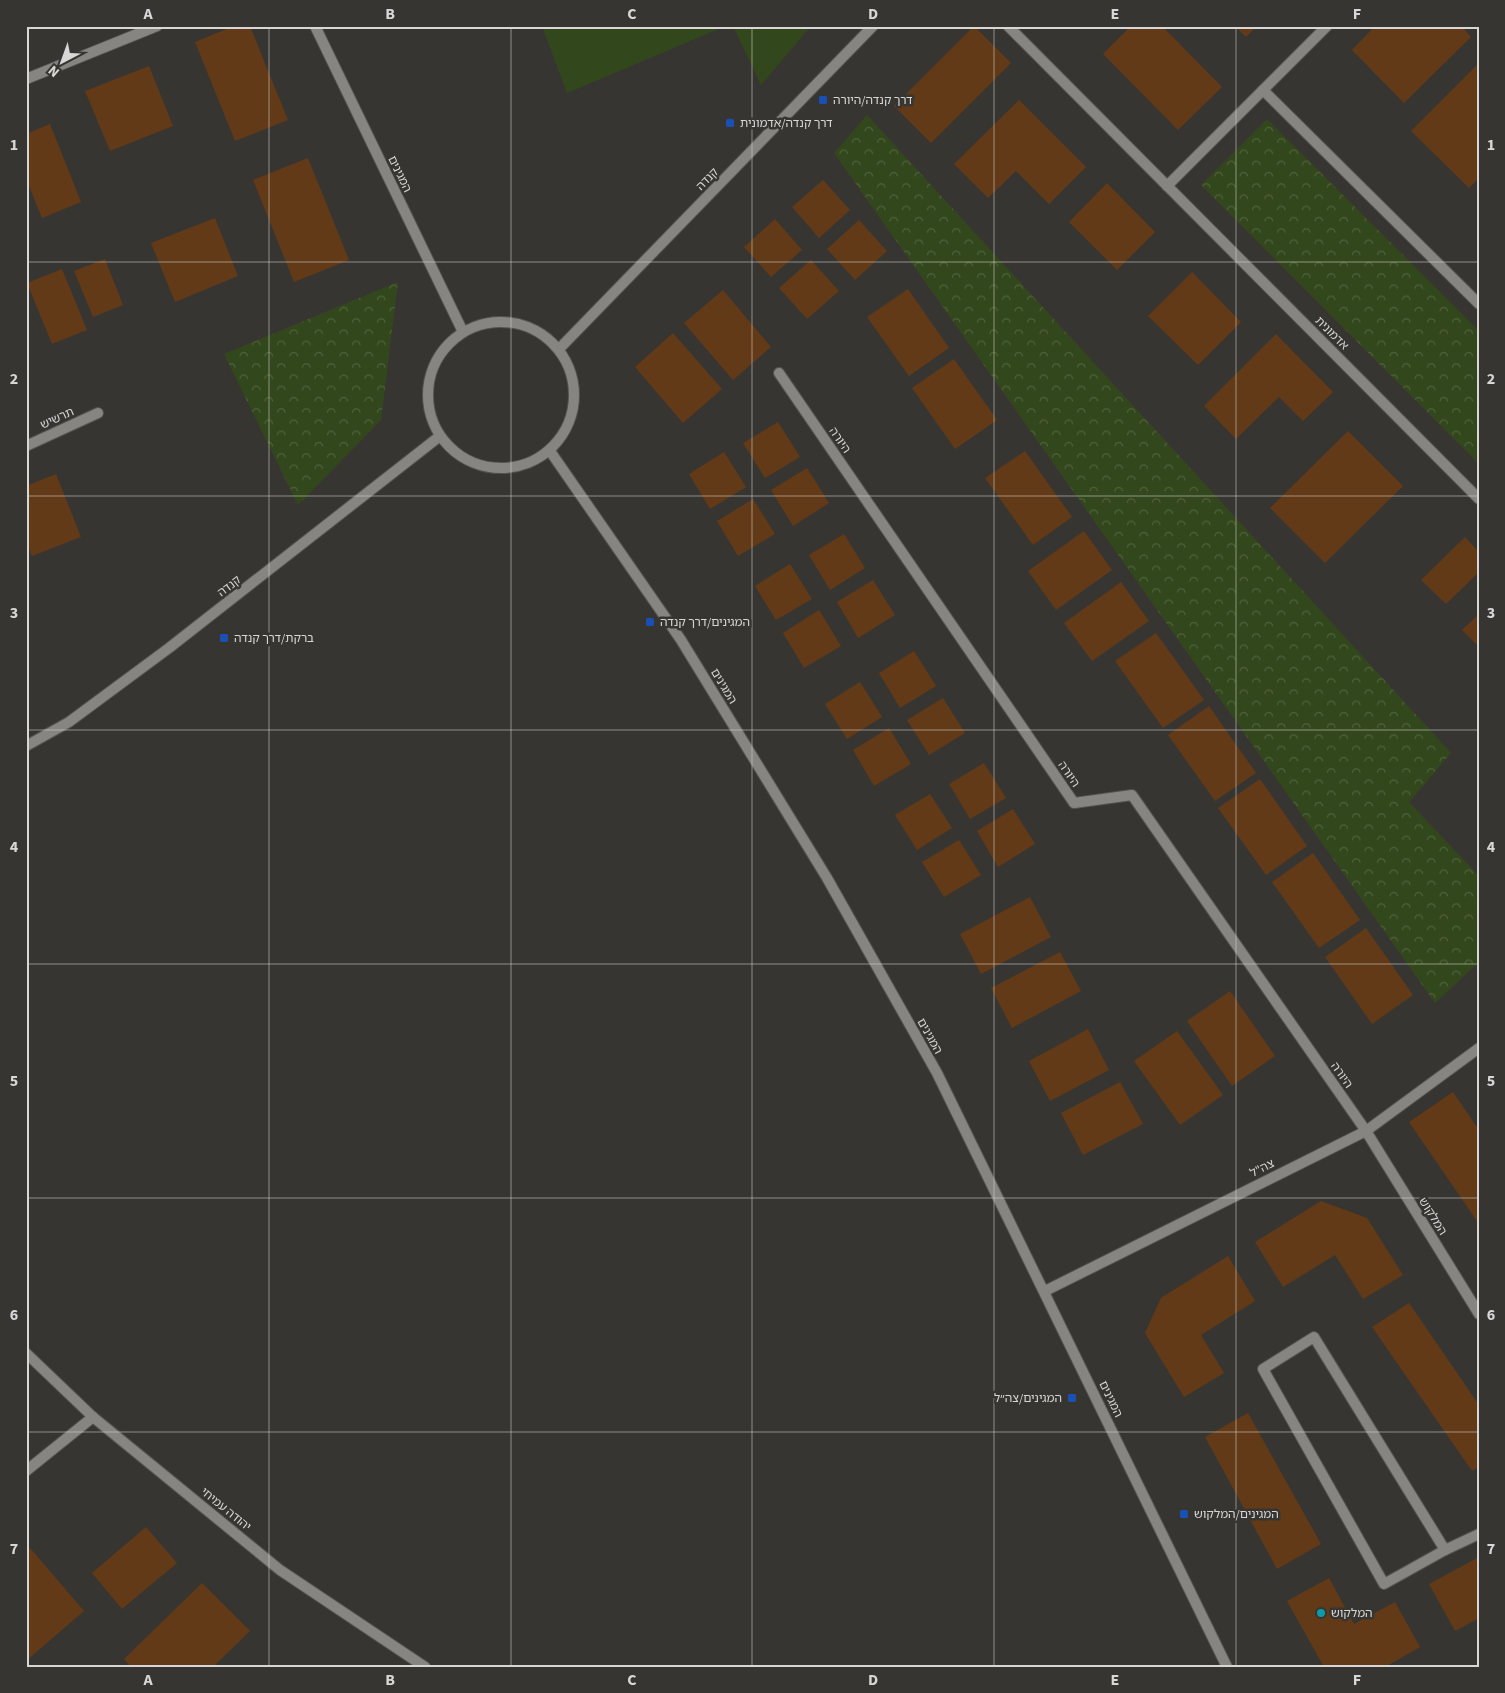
<svg xmlns="http://www.w3.org/2000/svg" width="1505" height="1693" font-family="'Source Sans 3','Noto Sans Hebrew',sans-serif">
<style>
.green{fill:#33471c}
.park{fill:url(#park-crowns)}
.building{fill:#623a17}
.lines{fill:none;stroke-linecap:round;stroke-linejoin:round}
.minor-casing{stroke:#565452;stroke-width:12}
.tertiary-casing{stroke:#565452;stroke-width:12}
.minor{stroke:#878581;stroke-width:10}
.tertiary{stroke:#878581;stroke-width:10}
.grid{fill:none;stroke:#d9d7d6;stroke-width:1;stroke-opacity:0.55}
.transit-dot{fill:#1a4fb4;stroke:#373532;stroke-width:2}
.culture-dot{fill:#0f9aa8;stroke:#373532;stroke-width:2}
.labels{text-anchor:middle;stroke-width:5;stroke-linejoin:round;paint-order:stroke}
.poi-label{font-size:12px;fill:#d9d7d6;stroke:#373532;text-anchor:start}
.street-label{font-size:12px;fill:#d9d7d6;stroke:#373532}
.neatline{fill:none;stroke:#d9d7d6;stroke-width:2}
.grid-label{font-size:16px;text-anchor:middle;font-weight:bold;fill:#d9d7d6}
</style>
<defs>
<pattern id="park-crowns" width="20" height="18" patternUnits="userSpaceOnUse" patternTransform="scale(1.25)"><rect width="20" height="18" fill="#33471c"/><path d="M2 6a3 3 0 1 1 6 0M12 15a3 3 0 1 1 6 0" fill="none" stroke="#50613c"/></pattern>
</defs>
<rect width="100%" height="100%" fill="#373532"/>
<g class="green">
<polygon points="542,26 726,26 567,93"/>
<polygon points="733,26 811,26 761,85"/>
</g>
<g class="park">
<polygon points="867,115 1451,753 1409,802 1479,876 1479,962 1435,1003 834,153"/>
<polygon points="1267,119 1479,331 1479,464 1201,185"/>
<polygon points="398,282 381,420 298,505 224,354"/>
</g>
<g class="building">
<polygon points="234,26 250,26 288,120 235,141 195,42"/>
<polygon points="974,26 1011,63 931,143 894,106"/>
<polygon points="1131,26 1162,26 1222,87 1178,130 1103,54"/>
<polygon points="1235,26 1257,26 1246,37"/>
<polygon points="1375,26 1461,26 1471,37 1404,103 1352,50"/>
<polygon points="1479,63 1479,178 1469,188 1411,131"/>
<polygon points="149,66 173,126 110,151 85,91"/>
<polygon points="1019,100 1086,167 1049,204 1016,171 988,198 954,164"/>
<polygon points="50,124 81,202 42,218 26,179 26,134"/>
<polygon points="308,158 349,260 294,282 253,180"/>
<polygon points="823,180 850,210 819,238 792,207"/>
<polygon points="1107,183 1155,232 1117,270 1069,222"/>
<polygon points="215,218 238,276 175,302 151,243"/>
<polygon points="775,219 802,250 771,277 744,247"/>
<polygon points="859,220 887,251 855,280 827,249"/>
<polygon points="105,259 123,305 93,317 74,271"/>
<polygon points="811,260 839,291 807,319 779,288"/>
<polygon points="62,269 87,330 52,344 27,283"/>
<polygon points="1192,272 1241,322 1198,365 1148,316"/>
<polygon points="908,289 949,348 909,376 867,317"/>
<polygon points="723,290 771,347 733,380 684,323"/>
<polygon points="673,333 722,389 683,423 635,367"/>
<polygon points="1276,334 1333,392 1303,421 1279,397 1236,439 1204,406"/>
<polygon points="954,359 997,420 955,449 912,388"/>
<polygon points="778,422 800,457 765,478 743,443"/>
<polygon points="1348,431 1403,486 1325,563 1270,508"/>
<polygon points="1025,451 1072,517 1033,545 985,478"/>
<polygon points="724,452 746,487 710,509 689,474"/>
<polygon points="807,468 829,503 793,526 771,490"/>
<polygon points="56,474 81,537 32,556 26,542 26,486"/>
<polygon points="753,499 775,534 738,556 717,521"/>
<polygon points="1084,531 1112,570 1056,610 1028,571"/>
<polygon points="844,534 865,568 830,590 809,555"/>
<polygon points="1465,537 1479,552 1479,572 1446,604 1421,580"/>
<polygon points="790,564 812,599 776,620 755,586"/>
<polygon points="873,580 895,615 858,638 837,602"/>
<polygon points="1121,582 1149,621 1092,661 1064,623"/>
<polygon points="819,610 841,646 804,668 783,633"/>
<polygon points="1479,614 1479,647 1462,630"/>
<polygon points="1156,633 1204,700 1163,728 1115,661"/>
<polygon points="914,651 936,686 900,708 879,673"/>
<polygon points="860,682 882,717 847,739 825,704"/>
<polygon points="943,698 965,733 929,755 907,720"/>
<polygon points="1209,706 1256,773 1215,801 1168,735"/>
<polygon points="889,728 911,764 874,786 853,750"/>
<polygon points="984,763 1006,798 970,819 949,784"/>
<polygon points="1260,779 1307,846 1266,875 1218,808"/>
<polygon points="930,794 952,828 917,850 895,815"/>
<polygon points="1013,809 1035,844 998,867 977,831"/>
<polygon points="959,840 981,875 944,897 922,862"/>
<polygon points="1313,853 1360,920 1319,948 1272,882"/>
<polygon points="1030,897 1051,937 981,974 960,934"/>
<polygon points="1366,928 1413,995 1372,1024 1325,957"/>
<polygon points="1060,952 1081,991 1012,1028 991,988"/>
<polygon points="1230,991 1275,1056 1232,1086 1187,1021"/>
<polygon points="1088,1029 1109,1070 1050,1101 1029,1061"/>
<polygon points="1177,1031 1223,1095 1180,1125 1134,1061"/>
<polygon points="1120,1082 1143,1124 1083,1155 1061,1113"/>
<polygon points="1453,1092 1479,1130 1479,1224 1409,1122"/>
<polygon points="1321,1201 1367,1218 1403,1275 1363,1299 1335,1255 1283,1287 1255,1242"/>
<polygon points="1228,1256 1255,1301 1201,1335 1224,1373 1184,1397 1145,1333 1161,1298"/>
<polygon points="1409,1303 1479,1405 1479,1467 1472,1471 1372,1327"/>
<polygon points="1248,1413 1321,1544 1277,1569 1205,1437"/>
<polygon points="146,1527 177,1563 122,1609 92,1573"/>
<polygon points="30,1548 84,1611 26,1661 26,1551"/>
<polygon points="1479,1557 1479,1618 1455,1631 1429,1584"/>
<polygon points="1329,1578 1354,1624 1395,1602 1420,1647 1385,1667 1324,1667 1287,1601"/>
<polygon points="202,1583 250,1631 213,1667 131,1667 124,1659"/>
</g>
<g class="lines">
<g class="minor-casing">
<g id="minor">
<polyline points="1008,26 1479,499"/>
<polyline points="26,79 157,26"/>
<polyline points="1263,90 1479,304"/>
<polyline points="1167,186 1327,26"/>
<polyline points="779,373 1074,803 1132,795 1366,1131 1479,1314"/>
<polyline points="26,446 98,413"/>
<polyline points="26,746 69,722 169,648 440,436"/>
<polyline points="1045,1291 1366,1131 1479,1048"/>
<polygon points="1314,1337 1445,1550 1384,1584 1263,1369"/>
<polyline points="26,1353 93,1417 280,1570 425,1667"/>
<polyline points="26,1471 93,1417"/>
<polyline points="1445,1550 1479,1534"/>
</g>
</g>
<g class="tertiary-casing">
<g id="tertiary">
<polyline points="315,26 463,332"/>
<circle cx="501" cy="395" r="73"/>
<polyline points="559,349 873,26"/>
<polyline points="550,451 681,640 827,878 937,1073 1227,1667"/>
</g>
</g>
<use href="#minor" class="minor"/>
<use href="#tertiary" class="tertiary"/>
</g>
<path class="grid" d="M269,26v1641M511,26v1641M752,26v1641M994,26v1641M1236,26v1641M26,262h1453M26,496h1453M26,730h1453M26,964h1453M26,1198h1453M26,1432h1453"/>
<g class="transit-dot">
<rect x="818" y="95" width="10" height="10" rx="2.5"/>
<rect x="725" y="118" width="10" height="10" rx="2.5"/>
<rect x="645" y="617" width="10" height="10" rx="2.5"/>
<rect x="219" y="633" width="10" height="10" rx="2.5"/>
<rect x="1067" y="1393" width="10" height="10" rx="2.5"/>
<rect x="1179" y="1509" width="10" height="10" rx="2.5"/>
</g>
<circle class="culture-dot" cx="1321" cy="1613" r="5"/>
<g class="labels">
<g class="poi-label">
<text x="833" y="104">דרך קנדה/היורה</text>
<text x="740" y="127">דרך קנדה/אדמונית</text>
<text x="660" y="626">המגינים/דרך קנדה</text>
<text x="234" y="642">ברקת/דרך קנדה</text>
<text x="1062" y="1402" text-anchor="end">המגינים/צה״ל</text>
<text x="1194" y="1518">המגינים/המלקוש</text>
<text x="1331" y="1617">המלקוש</text>
</g>
<g class="street-label">
<text transform="translate(400 174) rotate(64)" y="4">המגינים</text>
<text transform="translate(707 179) rotate(-46)" y="4">קנדה</text>
<text transform="translate(1332 333) rotate(45)" y="4">אדמונית</text>
<text transform="translate(57 418) rotate(-24)" y="4">תרשיש</text>
<text transform="translate(840 440) rotate(56)" y="4">היורה</text>
<text transform="translate(229 586) rotate(-38)" y="4">קנדה</text>
<text transform="translate(724 686) rotate(59)" y="4">המגינים</text>
<text transform="translate(1069 774) rotate(56)" y="4">היורה</text>
<text transform="translate(930 1036) rotate(61)" y="4">המגינים</text>
<text transform="translate(1342 1075) rotate(55)" y="4">היורה</text>
<text transform="translate(1262 1168) rotate(-27)" y="4">צה"ל</text>
<text transform="translate(1433 1216) rotate(58)" y="4">המלקוש</text>
<text transform="translate(1111 1399) rotate(64)" y="4">המגינים</text>
<text transform="translate(226 1509) rotate(39)" y="4">יהודה עמיחי</text>
</g>
</g>
<rect width="1505" height="1693" fill="none" stroke="#373532" stroke-width="55"/>
<g transform="translate(62 62) rotate(221)" stroke="#373532" stroke-width="4" paint-order="stroke">
<path d="M0-4L9 19L0 12L-9 19Z" fill="#d9d7d6"/>
<text y="-8" font-size="14" font-weight="bold" text-anchor="middle" fill="#d9d7d6">N</text>
</g>
<rect x="28" y="28" width="1450" height="1638" class="neatline"/>
<g class="grid-label">
<text x="148" y="19">A</text>
<text x="390" y="19">B</text>
<text x="632" y="19">C</text>
<text x="873" y="19">D</text>
<text x="1115" y="19">E</text>
<text x="1357" y="19">F</text>
<text x="14" y="150">1</text>
<text x="1491" y="150">1</text>
<text x="14" y="384">2</text>
<text x="1491" y="384">2</text>
<text x="14" y="618">3</text>
<text x="1491" y="618">3</text>
<text x="14" y="852">4</text>
<text x="1491" y="852">4</text>
<text x="14" y="1086">5</text>
<text x="1491" y="1086">5</text>
<text x="14" y="1320">6</text>
<text x="1491" y="1320">6</text>
<text x="14" y="1554">7</text>
<text x="1491" y="1554">7</text>
<text x="148" y="1685">A</text>
<text x="390" y="1685">B</text>
<text x="632" y="1685">C</text>
<text x="873" y="1685">D</text>
<text x="1115" y="1685">E</text>
<text x="1357" y="1685">F</text>
</g>
</svg>
